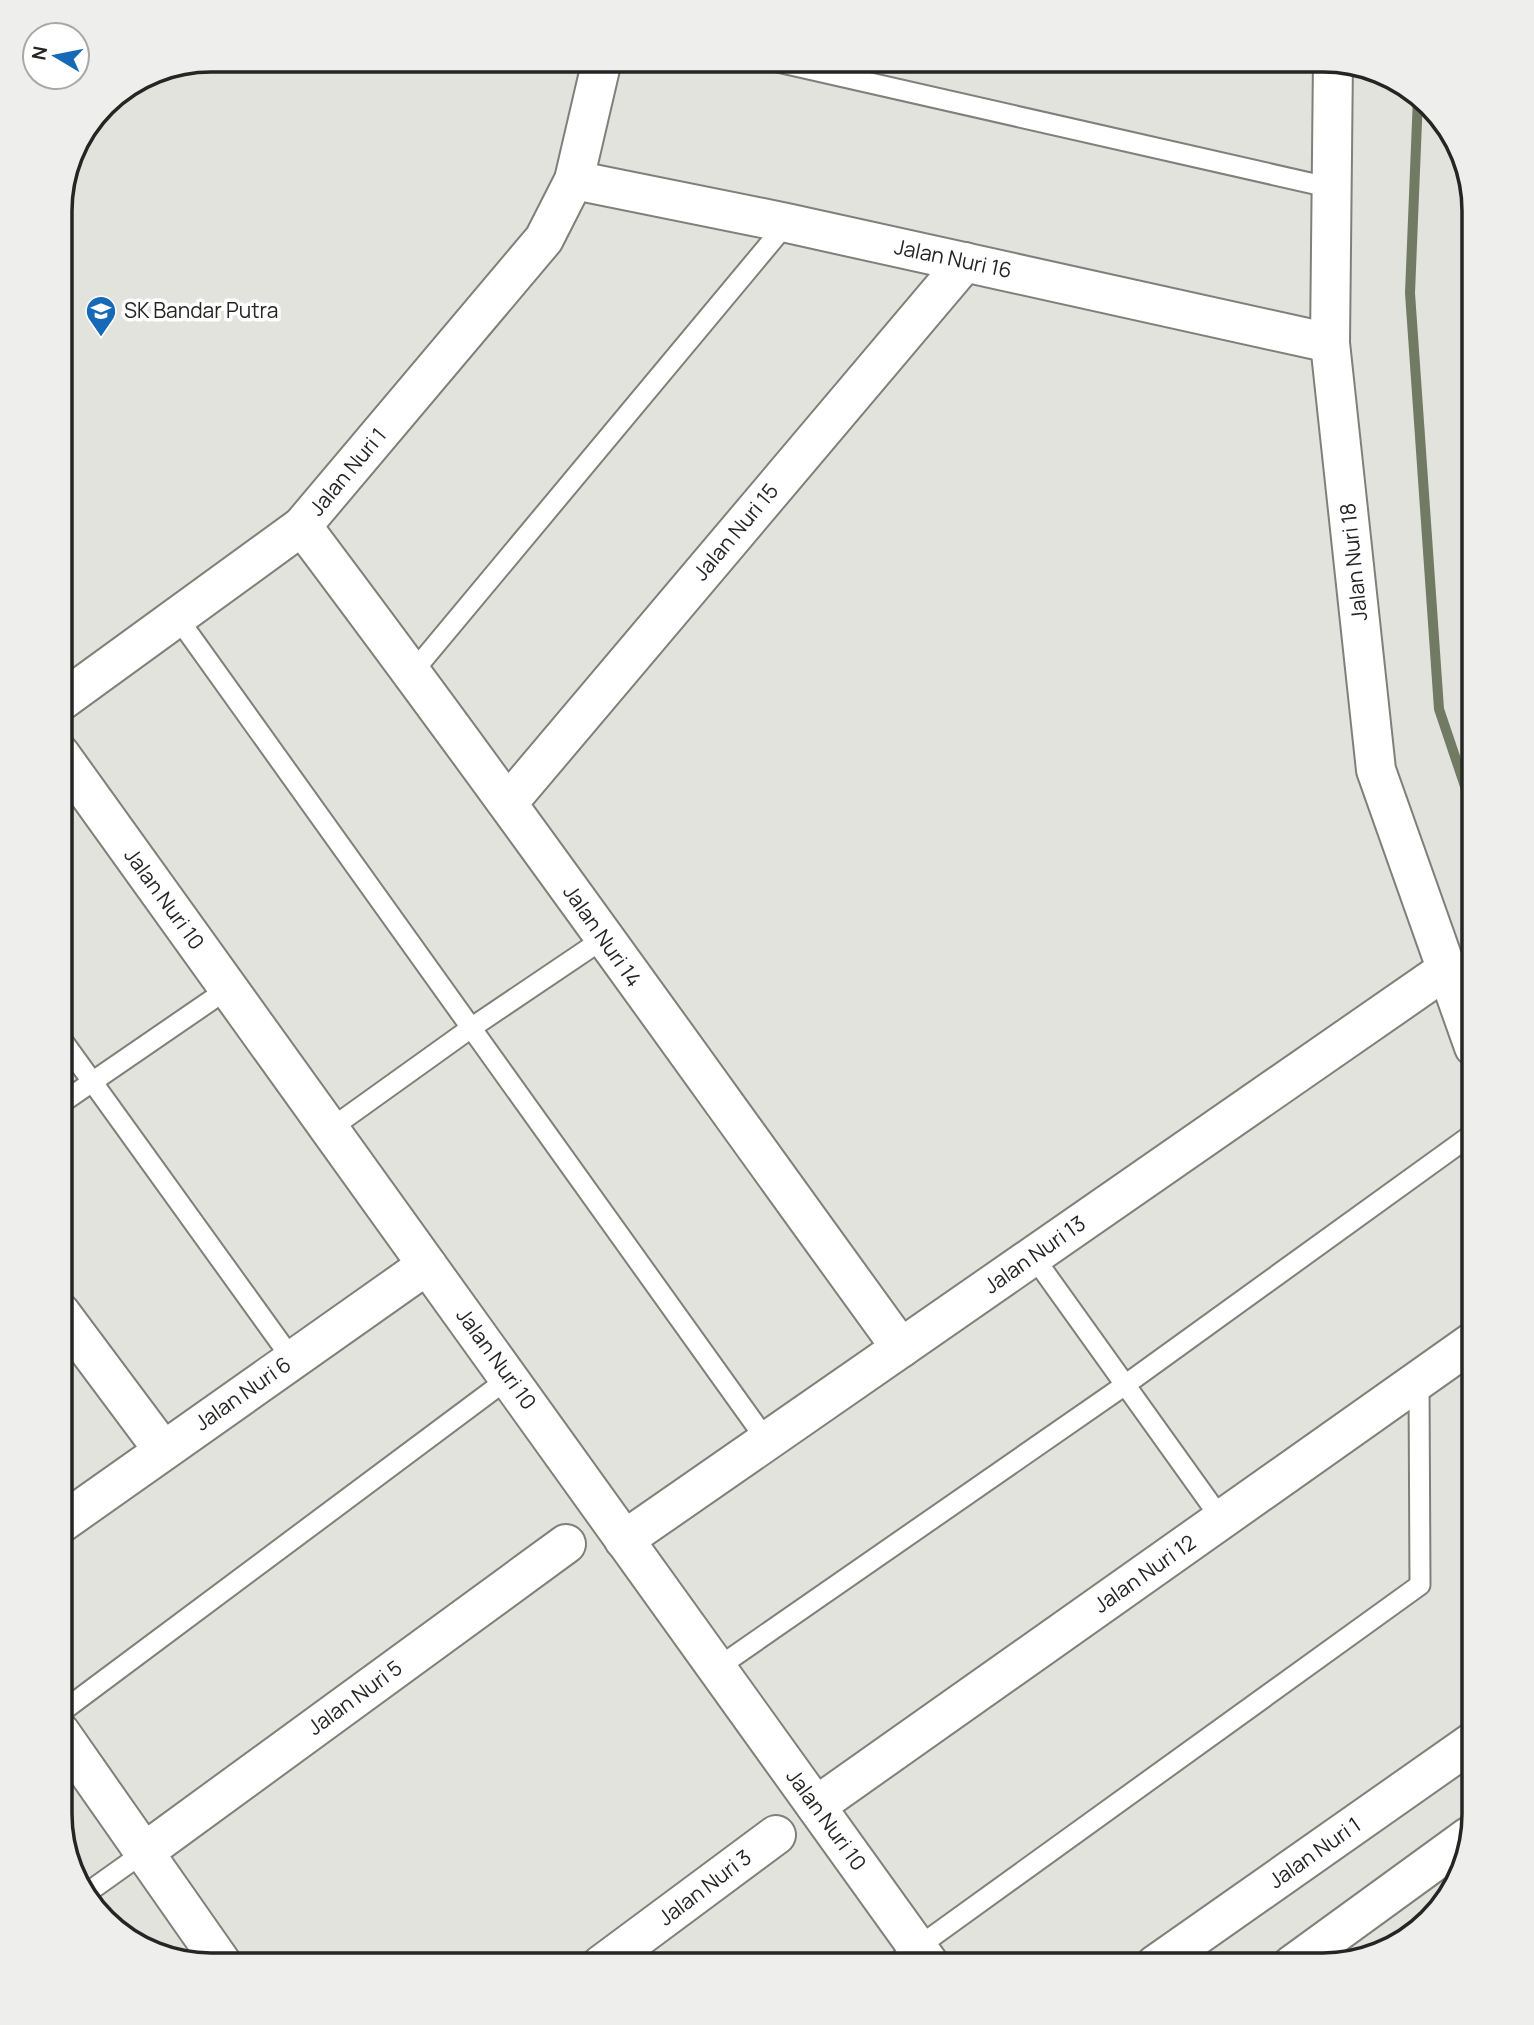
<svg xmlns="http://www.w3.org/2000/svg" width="1534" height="2025" font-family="Manrope,sans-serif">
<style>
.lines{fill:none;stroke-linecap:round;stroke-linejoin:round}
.stream{stroke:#717a62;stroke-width:10}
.service-casing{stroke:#7e807a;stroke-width:23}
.minor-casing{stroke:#7e807a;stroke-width:42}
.tertiary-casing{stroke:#7e807a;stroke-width:42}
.service{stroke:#fff;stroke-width:19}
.minor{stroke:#fff;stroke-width:38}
.tertiary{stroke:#fff;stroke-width:38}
.labels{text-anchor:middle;stroke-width:7;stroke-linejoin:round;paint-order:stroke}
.street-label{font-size:21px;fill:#252623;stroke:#fff}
.poi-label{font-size:21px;fill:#252623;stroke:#fff;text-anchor:start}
.rim{fill:none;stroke:#252623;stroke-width:3.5}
</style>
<rect width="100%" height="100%" fill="#e1e3dc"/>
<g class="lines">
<polyline class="stream" points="1418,97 1410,293 1439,709 1474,813"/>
<g class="service-casing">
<g id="service">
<polyline points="769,60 1332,188"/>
<polyline points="177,617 767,1441"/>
<polyline points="412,673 787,223"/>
<polyline points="60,1037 292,1359"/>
<polyline points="60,1104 229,988"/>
<polyline points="330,1129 471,1028 603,939"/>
<polyline points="1033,1256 1222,1520"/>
<polyline points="717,1668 1125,1385 1474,1133"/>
<polyline points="60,1713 509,1378"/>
<polyline points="84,1895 143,1853"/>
<polyline points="893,1965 1420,1585 1419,1380"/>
</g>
</g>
<g class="minor-casing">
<g id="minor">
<polyline points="1333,60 1330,343 1376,770 1474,1047"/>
<polyline points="574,180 787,223 1330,343"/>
<path d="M302,526c204,271 400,548 599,822"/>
<polyline points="60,702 302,526 544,239 574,180 602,60"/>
<polyline points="60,754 930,1965"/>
<polyline points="508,803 965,262"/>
<polyline points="60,1312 163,1450"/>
<polyline points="60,1524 427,1265"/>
<polyline points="624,1540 1447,969"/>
<polyline points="60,1732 223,1965"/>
<polyline points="816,1806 1474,1341"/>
<polyline points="143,1853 566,1544"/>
<polyline points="601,1965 776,1835"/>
<polyline points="1155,1965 1474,1741"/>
</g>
</g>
<g class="tertiary-casing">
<polyline id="tertiary" points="1292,1965 1468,1837"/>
</g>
<use href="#service" class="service"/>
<use href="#minor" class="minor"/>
<use href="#tertiary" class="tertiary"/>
</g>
<defs>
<g id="school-pin" transform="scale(1.575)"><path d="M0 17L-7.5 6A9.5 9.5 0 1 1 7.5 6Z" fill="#1569b7" stroke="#fff"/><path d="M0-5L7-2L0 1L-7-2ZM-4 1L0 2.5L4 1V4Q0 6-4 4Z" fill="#fff"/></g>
</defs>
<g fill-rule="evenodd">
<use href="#school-pin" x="101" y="311"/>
</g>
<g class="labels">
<g class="street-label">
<text transform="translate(953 259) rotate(12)" y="7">Jalan Nuri 16</text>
<text transform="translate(348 472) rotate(-50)" y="7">Jalan Nuri 1</text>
<text transform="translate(736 532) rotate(-50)" y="7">Jalan Nuri 15</text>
<text transform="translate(1354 562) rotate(-96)" y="7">Jalan Nuri 18</text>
<text transform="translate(164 899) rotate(54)" y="7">Jalan Nuri 10</text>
<text transform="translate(602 936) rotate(55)" y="7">Jalan Nuri 14</text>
<text transform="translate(1035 1255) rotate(-35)" y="7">Jalan Nuri 13</text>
<text transform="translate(496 1359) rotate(54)" y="7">Jalan Nuri 10</text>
<text transform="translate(243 1394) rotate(-35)" y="7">Jalan Nuri 6</text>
<text transform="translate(1145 1574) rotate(-35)" y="7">Jalan Nuri 12</text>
<text transform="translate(355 1698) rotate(-36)" y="7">Jalan Nuri 5</text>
<text transform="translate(826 1820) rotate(54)" y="7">Jalan Nuri 10</text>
<text transform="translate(1315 1853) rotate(-35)" y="7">Jalan Nuri 1</text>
<text transform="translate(705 1888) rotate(-37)" y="7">Jalan Nuri 3</text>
</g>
<g class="poi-label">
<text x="124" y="318">SK Bandar Putra</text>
</g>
</g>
<path d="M0 0H1534V2025H0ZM211 72H1323A139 139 0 0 1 1462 211V1814A139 139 0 0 1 1323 1953H211A139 139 0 0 1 72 1814V211A139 139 0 0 1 211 72Z" fill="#eeeeed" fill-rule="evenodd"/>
<path class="rim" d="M211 72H1323A139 139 0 0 1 1462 211V1814A139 139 0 0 1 1323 1953H211A139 139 0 0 1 72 1814V211A139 139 0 0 1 211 72Z"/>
<g transform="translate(56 56) rotate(280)"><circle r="33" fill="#ffffff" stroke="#a8a8a7" stroke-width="2"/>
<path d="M0-5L12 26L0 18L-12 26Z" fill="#1569b7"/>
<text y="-10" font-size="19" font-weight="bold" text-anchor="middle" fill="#252623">N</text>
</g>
</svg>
